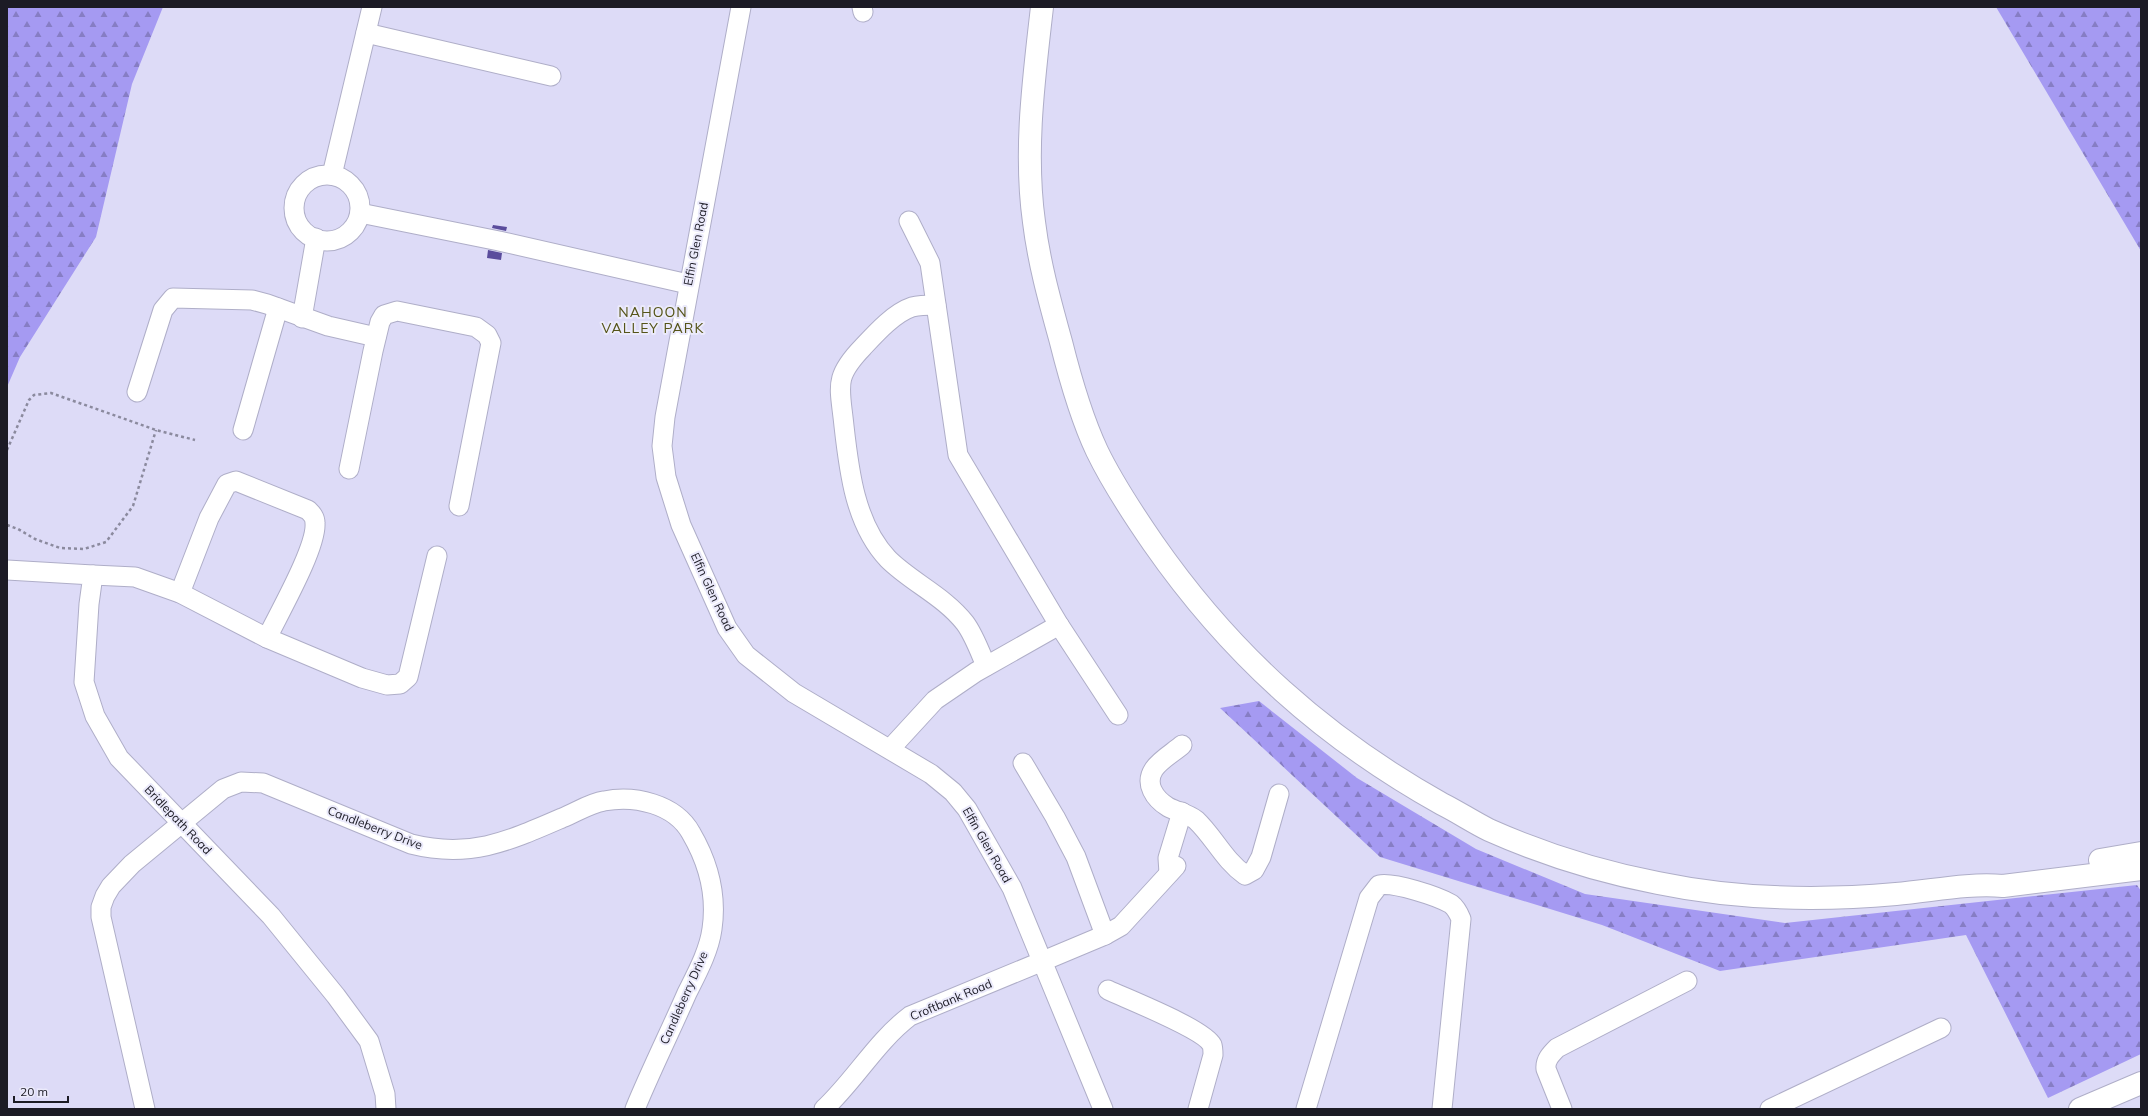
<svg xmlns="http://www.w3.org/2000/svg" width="2148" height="1116" font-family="Mulish,sans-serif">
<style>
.forest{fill:url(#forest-firs)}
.building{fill:#5a4c9c}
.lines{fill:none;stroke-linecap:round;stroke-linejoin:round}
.minor-casing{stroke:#afaec8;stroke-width:21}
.major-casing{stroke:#afaec8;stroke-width:24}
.highway-casing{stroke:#afaec8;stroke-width:24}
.path{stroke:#8b8a9e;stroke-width:2.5;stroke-dasharray:3 3;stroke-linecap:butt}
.minor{stroke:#fff;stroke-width:19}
.major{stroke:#fff;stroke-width:22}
.highway{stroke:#fff;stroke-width:22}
.labels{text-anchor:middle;stroke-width:4;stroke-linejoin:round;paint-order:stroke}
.street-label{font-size:12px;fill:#1c1b25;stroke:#ebeafb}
.quarter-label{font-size:14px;letter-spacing:1px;fill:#555418;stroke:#ebeafb}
</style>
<defs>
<pattern id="forest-firs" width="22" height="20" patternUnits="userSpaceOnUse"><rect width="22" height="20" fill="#a59af2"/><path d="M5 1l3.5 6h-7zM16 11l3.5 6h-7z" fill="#867dc4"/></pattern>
</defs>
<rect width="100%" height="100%" fill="#dddbf7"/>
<g class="forest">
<polygon points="7,7 163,7 132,84 96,237 20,357 7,387"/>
<polygon points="1996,7 2141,7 2141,251"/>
<polygon points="1259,701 1357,778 1476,849 1585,894 1785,923 2137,885 2141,891 2141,1054 2048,1098 1966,935 1720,971 1602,925 1380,857 1220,708"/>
</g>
<g class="building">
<polygon points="493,225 507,227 506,231 492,228"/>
<polygon points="488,250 502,253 501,260 487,258"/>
</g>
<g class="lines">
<g class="minor-casing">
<g id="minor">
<polyline points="741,7 665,417 662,446 666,477 681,525 727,628 746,655 794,693 931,774 953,792 967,809 1012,888 1103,1109"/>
<polyline points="862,7 863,12"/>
<polyline points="366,33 551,76"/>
<polyline points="332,175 372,7"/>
<circle cx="327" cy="208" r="33"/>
<polyline points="360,213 499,241 688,284"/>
<polyline points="909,221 930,263 958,455 1059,625 1118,715"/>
<path d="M936,305c-8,0 -16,0 -24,2 -18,6 -36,26 -49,40 -30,31 -23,39 -19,79 5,45 11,98 44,133 23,23 56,37 77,64 9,12 15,29 21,43"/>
<polyline points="302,318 316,238"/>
<polyline points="137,392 163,310 173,298 252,300 267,304 328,326 376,337"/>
<polyline points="243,430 278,308"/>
<polyline points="349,469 373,351 380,322 384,315 397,311 476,327 487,335 491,343 459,506"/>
<polyline points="7,570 93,575 89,604 84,682 95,716 119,758 271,916 336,996 369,1041 385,1094 386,1109"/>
<polyline points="93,575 135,577 180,593 267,638 362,678 387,685 400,684 408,677 437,556"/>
<path d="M180,593l29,-75 18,-34 9,-3 72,29c4,4 7,7 7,13 2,24 -36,90 -48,115"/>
<path d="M1182,745c-8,7 -22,15 -28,24 -10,15 1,30 14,38 9,5 19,6 28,13 18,17 28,40 49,55l9,-5 7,-13 18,-63"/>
<polyline points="890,749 935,700 976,672 1059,625"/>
<polyline points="1023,763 1055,817 1076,857 1105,935"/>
<polyline points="1169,873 1168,858 1182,812"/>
<path d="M1108,990c19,9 96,39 104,55 1,3 1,7 1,10l-15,54"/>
<path d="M145,1109l-44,-192v-10l4,-11 6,-10 21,-22 91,-75 18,-7 22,1 148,61c59,15 98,-3 151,-26 13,-5 28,-15 42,-17 31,-6 71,3 87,32 17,29 26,62 21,96 -3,22 -15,44 -25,64 -17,39 -36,77 -52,116"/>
<path d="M824,1109c31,-29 52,-67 86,-93l133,-55 62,-26 16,-9 55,-60"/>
<path d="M1306,1109l63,-211 10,-13c15,-3 58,11 72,19 5,4 8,10 10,15l-19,190"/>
<path d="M1562,1109l-16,-40c-1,-9 5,-15 11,-21l130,-67"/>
<polyline points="1770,1109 1941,1028"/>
</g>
</g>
<g class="major-casing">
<polyline id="major" points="2080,1109 2141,1083"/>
</g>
<g class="highway-casing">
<g id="highway">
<path d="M1042,7c-8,71 -18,143 -8,215 5,41 16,80 27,120 9,36 20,75 36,109 16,33 36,63 56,92 78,112 171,195 289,261 16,8 31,18 47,26 54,24 112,42 169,53 77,16 159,18 238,11 36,-3 71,-11 107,-8l138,-17"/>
<polyline points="2100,860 2141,853"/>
</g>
</g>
<g class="path">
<polyline points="7,450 29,400 34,395 51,393 156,430 195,440"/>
<polyline points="7,525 18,529 35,539 60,548 84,549 106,542 133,506 156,430"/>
</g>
<use href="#minor" class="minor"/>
<use href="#major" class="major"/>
<use href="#highway" class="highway"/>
</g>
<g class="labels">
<g class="street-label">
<text transform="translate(696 244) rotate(-79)" y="4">Elfin Glen Road</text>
<text transform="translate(712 592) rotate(65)" y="4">Elfin Glen Road</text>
<text transform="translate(178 820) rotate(46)" y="4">Bridlepath Road</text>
<text transform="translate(375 828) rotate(21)" y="4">Candleberry Drive</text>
<text transform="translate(987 845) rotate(60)" y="4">Elfin Glen Road</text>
<text transform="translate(684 998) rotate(-66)" y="4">Candleberry Drive</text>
<text transform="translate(951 1000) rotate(-23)" y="4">Croftbank Road</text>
</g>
<g class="quarter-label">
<text x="653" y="317">NAHOON<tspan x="653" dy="16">VALLEY PARK</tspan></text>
</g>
</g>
<rect width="2148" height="1116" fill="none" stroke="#1c1b25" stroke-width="16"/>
<path d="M14 1096v6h54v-6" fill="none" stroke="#1c1b25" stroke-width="2"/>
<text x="20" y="1096" font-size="12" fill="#1c1b25" stroke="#ebeafb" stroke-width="3" paint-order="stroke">20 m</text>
</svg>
